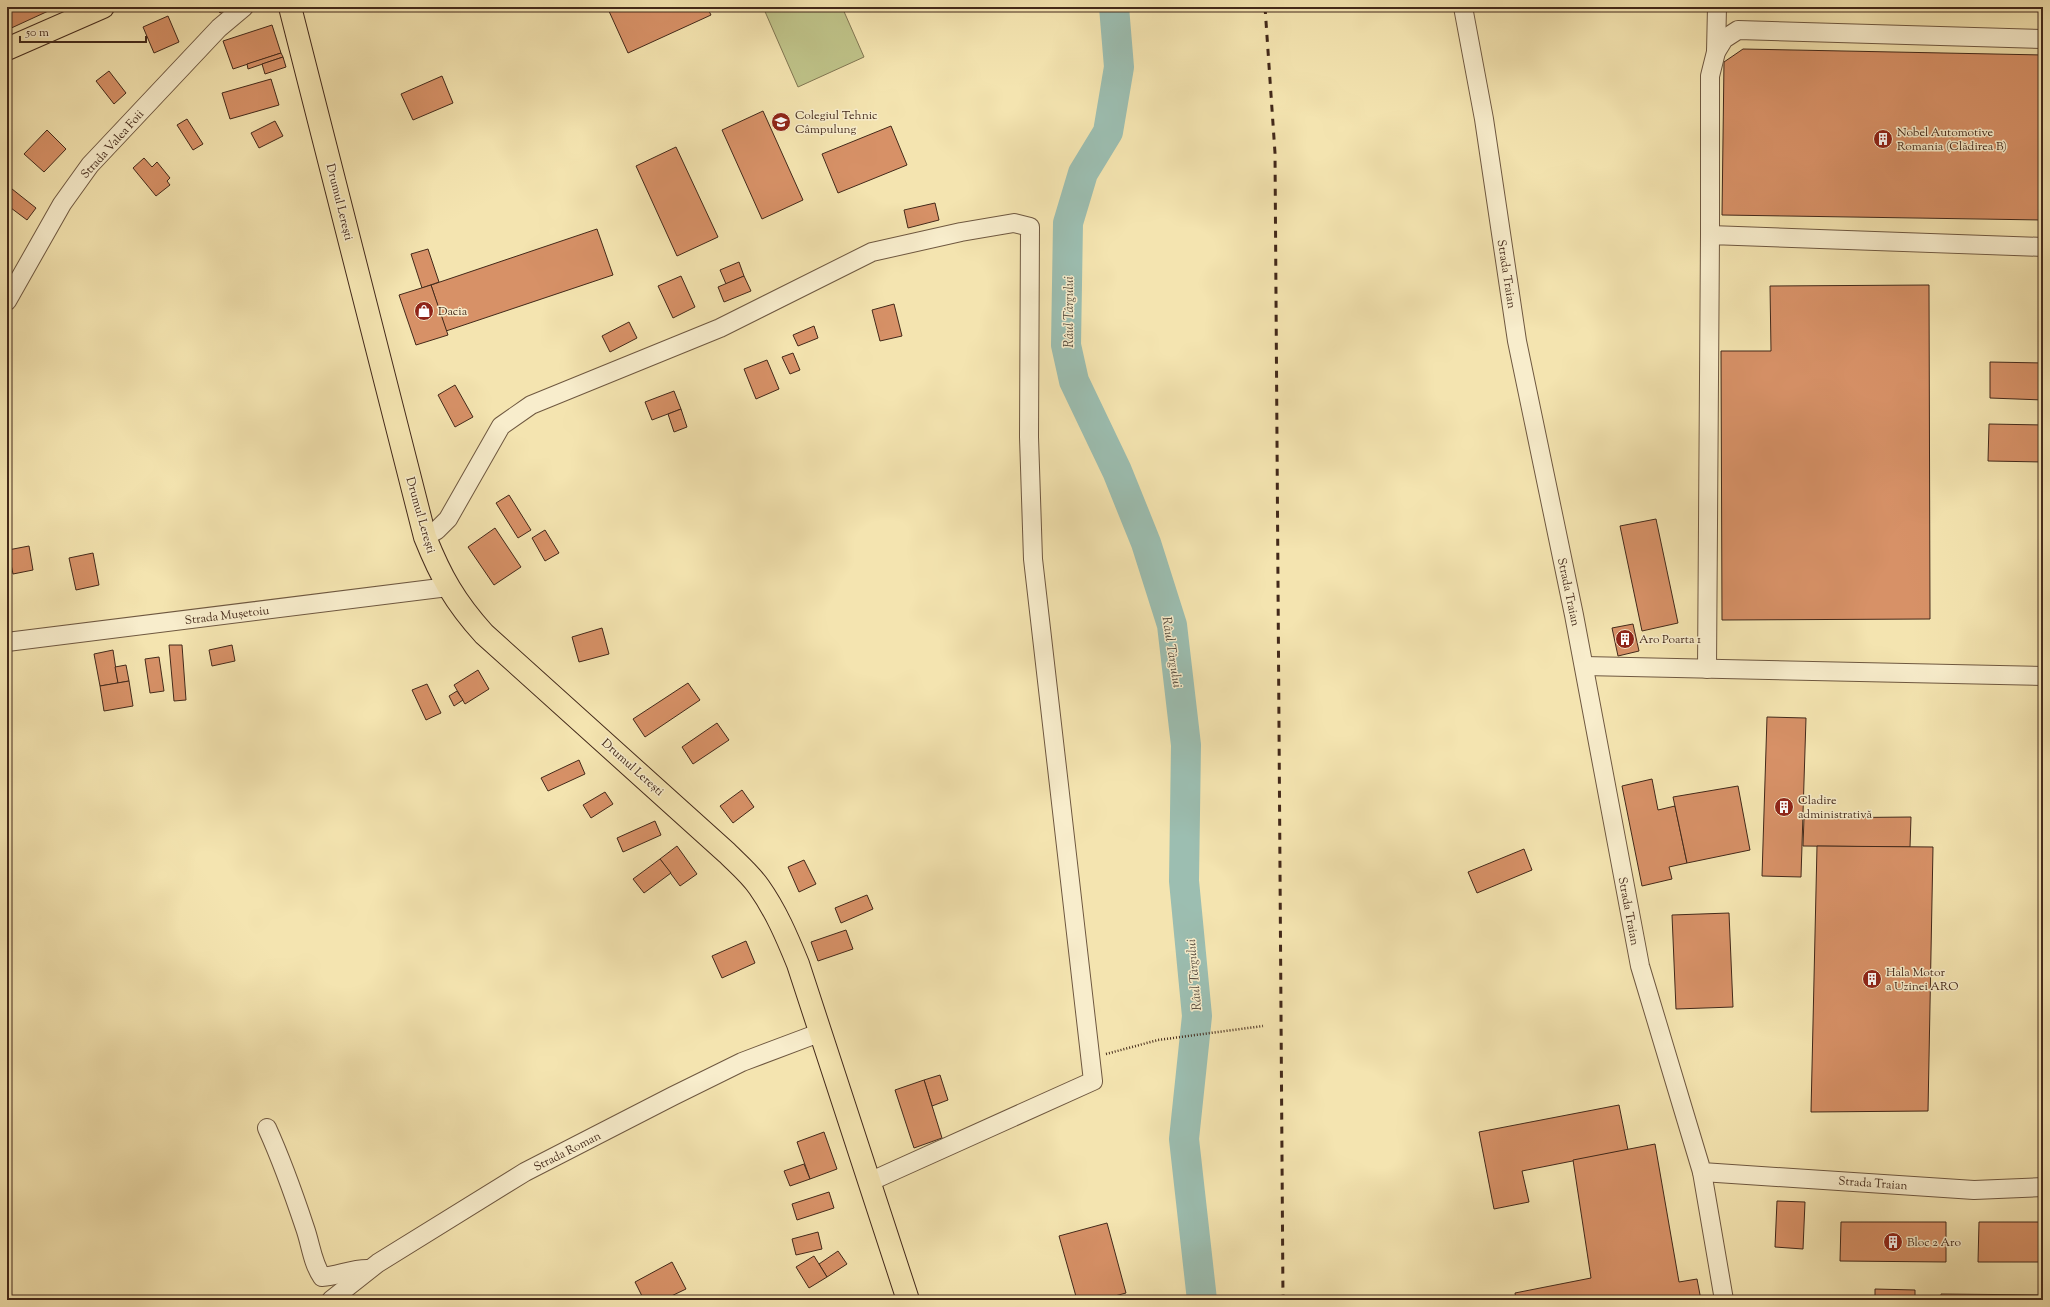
<svg xmlns="http://www.w3.org/2000/svg" width="2050" height="1307" font-family="'Sorts Mill Goudy',serif">
<style>
.green{fill:#bfc389;stroke:#817652}
.lines{fill:none;stroke-linecap:round;stroke-linejoin:round}
.river{stroke:#9cbeb1;stroke-width:30}
.building{fill:#d79167;stroke:#43291a}
.minor-casing{stroke:#6f5840;stroke-width:20}
.major-casing{stroke:#43291a;stroke-width:24}
.highway-casing{stroke:#43291a;stroke-width:24}
.path{stroke:#43291a;stroke-width:2.5;stroke-dasharray:1 2;stroke-linecap:butt}
.minor{stroke:#f8edcc;stroke-width:18}
.major{stroke:#f4e4b0;stroke-width:22}
.highway{stroke:#f4e4b0;stroke-width:22}
.rail{stroke:#43291a;stroke-width:3;stroke-dasharray:7 7;stroke-linecap:butt}
.labels{text-anchor:middle;stroke-width:3;stroke-linejoin:round;paint-order:stroke}
.poi-label{font-size:12px;fill:#43291a;stroke:#f8edcc;text-anchor:start}
.street-label{font-size:12px;fill:#43291a;stroke:#f8edcc}
.water-label{font-size:13px;font-style:italic;fill:#594e40;stroke:#f8edcc}
</style>
<rect width="100%" height="100%" fill="#f4e4b0"/>
<filter id="stains"><feTurbulence type="fractalNoise" baseFrequency=".005" numOctaves="4"/><feColorMatrix values="0 0 0 0 .2 0 0 0 0 .09 0 0 0 0 .02 0 0 0 .5 -.17"/></filter>
<radialGradient id="worn" r=".72"><stop offset=".6" stop-color="#630" stop-opacity="0"/><stop offset="1" stop-color="#630" stop-opacity=".3"/></radialGradient>
<polygon class="green" points="763,7 842,7 864,57 798,87"/>
<g class="lines">
<polyline class="river" points="1114,7 1119,67 1108,132 1083,173 1068,223 1066,345 1074,381 1117,471 1146,543 1172,625 1186,745 1184,881 1197,1016 1184,1139 1202,1300"/>
</g>
<g class="building">
<polygon points="7,7 57,7 7,30"/>
<polygon points="216,7 230,7 220,13"/>
<polygon points="613,7 707,7 711,15 628,53 608,9"/>
<polygon points="168,16 179,42 154,53 143,27"/>
<polygon points="272,25 281,53 233,69 223,41"/>
<polygon points="1743,49 2043,55 2043,220 1722,215 1724,62"/>
<polygon points="281,53 283,57 248,69 247,64"/>
<polygon points="283,57 286,67 265,74 262,64"/>
<polygon points="109,71 126,93 114,104 96,81"/>
<polygon points="442,76 453,103 413,120 401,94"/>
<polygon points="271,79 279,105 230,119 222,93"/>
<polygon points="763,111 803,200 762,219 722,130"/>
<polygon points="187,119 203,144 193,150 177,125"/>
<polygon points="275,121 283,136 259,148 251,133"/>
<polygon points="891,126 907,165 838,193 822,154"/>
<polygon points="47,130 66,149 44,172 24,154"/>
<polygon points="676,147 718,237 677,256 636,166"/>
<polygon points="144,158 152,167 157,162 170,178 167,181 170,185 156,196 133,168"/>
<polygon points="7,185 36,208 27,220 7,205"/>
<polygon points="935,203 939,220 908,228 904,210"/>
<polygon points="597,229 613,275 446,331 431,285"/>
<polygon points="428,249 439,282 422,288 411,254"/>
<polygon points="739,262 744,276 726,284 720,270"/>
<polygon points="681,276 695,307 673,318 658,286"/>
<polygon points="744,276 751,291 724,302 718,287"/>
<polygon points="431,285 448,335 416,345 399,295"/>
<polygon points="1929,285 1930,619 1722,620 1721,351 1771,351 1770,286"/>
<polygon points="894,304 902,336 880,341 872,310"/>
<polygon points="629,322 637,338 610,352 602,336"/>
<polygon points="814,326 818,338 798,346 793,335"/>
<polygon points="793,353 800,370 790,374 782,357"/>
<polygon points="767,360 779,389 756,399 744,369"/>
<polygon points="1990,362 2043,363 2043,400 1990,398"/>
<polygon points="455,385 473,417 455,427 438,395"/>
<polygon points="674,391 681,409 652,420 645,402"/>
<polygon points="681,409 687,427 674,432 668,414"/>
<polygon points="1989,424 2043,425 2043,462 1988,461"/>
<polygon points="509,495 531,530 518,538 496,503"/>
<polygon points="1656,519 1678,623 1642,631 1620,526"/>
<polygon points="495,528 521,567 494,585 468,547"/>
<polygon points="545,530 559,553 545,561 532,538"/>
<polygon points="29,546 33,570 13,574 8,550"/>
<polygon points="93,553 99,585 76,590 69,558"/>
<polygon points="1633,624 1639,651 1618,656 1612,628"/>
<polygon points="602,628 609,654 579,662 572,637"/>
<polygon points="169,645 182,645 186,700 174,701"/>
<polygon points="232,645 235,661 212,666 209,650"/>
<polygon points="113,650 118,683 100,686 94,654"/>
<polygon points="159,657 164,691 150,693 145,659"/>
<polygon points="126,665 129,681 118,683 115,667"/>
<polygon points="478,670 489,689 465,704 454,685"/>
<polygon points="129,681 133,706 104,711 100,686"/>
<polygon points="688,683 700,700 645,737 633,719"/>
<polygon points="427,684 441,713 426,720 412,690"/>
<polygon points="457,691 463,700 454,706 449,696"/>
<polygon points="1767,717 1806,718 1801,877 1762,876"/>
<polygon points="717,723 729,740 693,764 682,747"/>
<polygon points="579,760 585,774 548,791 541,778"/>
<polygon points="1652,779 1658,810 1675,806 1687,863 1669,867 1672,879 1642,886 1622,786"/>
<polygon points="1738,786 1750,850 1687,863 1673,797"/>
<polygon points="742,790 754,807 733,823 720,806"/>
<polygon points="605,792 613,804 591,818 583,805"/>
<polygon points="1911,817 1910,847 1803,846 1804,818"/>
<polygon points="655,821 661,835 623,852 617,838"/>
<polygon points="677,846 697,874 680,886 660,859"/>
<polygon points="1817,846 1933,847 1928,1111 1811,1112"/>
<polygon points="1524,849 1532,870 1477,893 1468,872"/>
<polygon points="660,859 671,873 644,893 633,879"/>
<polygon points="804,860 816,884 799,892 788,867"/>
<polygon points="867,895 873,909 841,923 835,908"/>
<polygon points="1729,913 1733,1007 1676,1009 1672,915"/>
<polygon points="846,930 853,949 818,961 811,942"/>
<polygon points="746,941 755,963 722,978 712,956"/>
<polygon points="940,1075 948,1100 932,1106 924,1080"/>
<polygon points="924,1080 942,1138 914,1148 895,1090"/>
<polygon points="1619,1105 1628,1150 1522,1171 1529,1202 1494,1209 1479,1132"/>
<polygon points="824,1132 837,1169 810,1179 797,1142"/>
<polygon points="1655,1144 1679,1282 1697,1279 1701,1300 1516,1300 1515,1293 1591,1278 1573,1160"/>
<polygon points="804,1164 810,1179 790,1186 784,1171"/>
<polygon points="829,1192 834,1208 797,1220 792,1204"/>
<polygon points="1777,1201 1805,1202 1803,1249 1775,1247"/>
<polygon points="1841,1222 1946,1222 1946,1262 1840,1261"/>
<polygon points="1979,1222 2043,1222 2043,1262 1978,1262"/>
<polygon points="1107,1223 1126,1293 1100,1300 1077,1300 1059,1236"/>
<polygon points="818,1232 822,1249 796,1255 792,1239"/>
<polygon points="838,1251 847,1264 827,1277 819,1264"/>
<polygon points="814,1256 827,1277 809,1288 796,1267"/>
<polygon points="672,1262 686,1289 663,1300 644,1300 635,1282"/>
<polygon points="1875,1289 1915,1290 1915,1300 1875,1300"/>
<polygon points="1941,1294 2043,1295 2043,1300 1941,1300"/>
</g>
<g class="lines">
<g class="minor-casing">
<g id="minor">
<polyline points="1463,7 1484,119 1517,341 1574,615 1640,966 1702,1172 1974,1190 2043,1187"/>
<polyline points="1716,52 1717,7"/>
<polyline points="1710,235 1710,76 1716,52 1724,39 1738,30 2043,39"/>
<polyline points="7,301 62,204 90,165 219,28 244,7"/>
<polyline points="425,537 437,530 448,519 501,426 531,405 720,328 872,252 961,232 1014,223 1030,227 1029,437 1033,559 1093,1081 869,1182"/>
<polyline points="7,642 448,587"/>
<polyline points="1584,666 2043,676"/>
<polyline points="1707,669 1710,235 2043,247"/>
<path d="M267,1128c15,33 27,67 38,100 6,17 7,34 17,49 16,-1 31,-9 47,-8"/>
<polyline points="1702,1172 1724,1300"/>
<polyline points="331,1300 378,1263 525,1172 673,1096 742,1062 819,1033"/>
</g>
</g>
<g class="major-casing">
<path id="major" d="M290,7l135,530c16,40 30,65 59,97l243,219c11,11 23,21 32,34 17,24 28,50 39,77l110,336"/>
</g>
<g class="highway-casing">
<polyline id="highway" points="7,49 103,7"/>
</g>
<polyline class="path" points="1106,1054 1158,1040 1263,1026"/>
<use href="#minor" class="minor"/>
<use href="#major" class="major"/>
<use href="#highway" class="highway"/>
<polyline class="rail" points="1265,7 1275,153 1283,1300"/>
</g>
<defs>
<g id="school-disc" transform="scale(1)"><circle r="9.5" fill="#8f2418" stroke="#f8edcc"/><path d="M0-5L7-2L0 1L-7-2ZM-4 1L0 2.5L4 1V4Q0 6-4 4Z" fill="#fff"/></g>
<g id="building-disc" transform="scale(1)"><circle r="9.5" fill="#8f2418" stroke="#f8edcc"/><path d="M-4-6H4V6H1V3H-1V6H-4ZM-2.5-4.3h1.7v1.8h-1.7ZM.8-4.3h1.7v1.8H.8ZM-2.5-1h1.7V.8h-1.7ZM.8-1h1.7V.8H.8Z" fill="#fff"/></g>
<g id="shop-disc" transform="scale(1)"><circle r="9.5" fill="#8f2418" stroke="#f8edcc"/><path d="M-5-2.5h2.3a2.7 3.5 0 0 1 5.4 0H5L5.5 6h-11ZM-1.5-2.5h3a1.5 2.3 0 0 0-3 0Z" fill="#fff"/></g>
</defs>
<g fill-rule="evenodd">
<use href="#school-disc" x="781" y="122"/>
<use href="#building-disc" x="1883" y="139"/>
<use href="#shop-disc" x="424" y="311"/>
<use href="#building-disc" x="1625" y="639"/>
<use href="#building-disc" x="1784" y="807"/>
<use href="#building-disc" x="1872" y="979"/>
<use href="#building-disc" x="1893" y="1242"/>
</g>
<g class="labels">
<g class="poi-label">
<text x="795" y="119">Colegiul Tehnic<tspan x="795" dy="14">Câmpulung</tspan></text>
<text x="1897" y="136">Nobel Automotive<tspan x="1897" dy="14">Romania (Clădirea B)</tspan></text>
<text x="438" y="315">Dacia</text>
<text x="1639" y="643">Aro Poarta 1</text>
<text x="1798" y="804">Cladire<tspan x="1798" dy="14">administrativă</tspan></text>
<text x="1886" y="976">Hala Motor<tspan x="1886" dy="14">a Uzinei ARO</tspan></text>
<text x="1907" y="1246">Bloc 2 Aro</text>
</g>
<g class="street-label">
<text transform="translate(112 144) rotate(-48)" y="4">Strada Valea Foii</text>
<text transform="translate(340 202) rotate(76)" y="4">Drumul Lerești</text>
<text transform="translate(1507 274) rotate(81)" y="4">Strada Traian</text>
<text transform="translate(421 515) rotate(74)" y="4">Drumul Lerești</text>
<text transform="translate(1569 592) rotate(78)" y="4">Strada Traian</text>
<text transform="translate(227 615) rotate(-7)" y="4">Strada Mușetoiu</text>
<text transform="translate(633 767) rotate(42)" y="4">Drumul Lerești</text>
<text transform="translate(1629 911) rotate(79)" y="4">Strada Traian</text>
<text transform="translate(567 1151) rotate(-27)" y="4">Strada Roman</text>
<text transform="translate(1873 1183) rotate(4)" y="4">Strada Traian</text>
</g>
<g class="water-label">
<text transform="translate(1068 312) rotate(-90)" y="5">Râul Târgului</text>
<text transform="translate(1173 652) rotate(81)" y="5">Râul Târgului</text>
<text transform="translate(1193 975) rotate(-95)" y="5">Râul Târgului</text>
</g>
</g>
<rect width="2050" height="1307" fill="none" stroke="#f4e4b0" stroke-width="24"/>
<rect x="8" y="8" width="2034" height="1291" fill="none" stroke="#43291a" stroke-width="2"/>
<rect x="12" y="12" width="2026" height="1283" fill="none" stroke="#43291a"/>
<path d="M20 36v6h126v-6" fill="none" stroke="#43291a" stroke-width="2"/>
<text x="26" y="36" font-size="12" fill="#43291a" stroke="#f8edcc" stroke-width="3" paint-order="stroke">50 m</text>
<rect width="100%" height="100%" filter="url(#stains)"/>
<rect width="100%" height="100%" fill="url(#worn)"/>
</svg>
